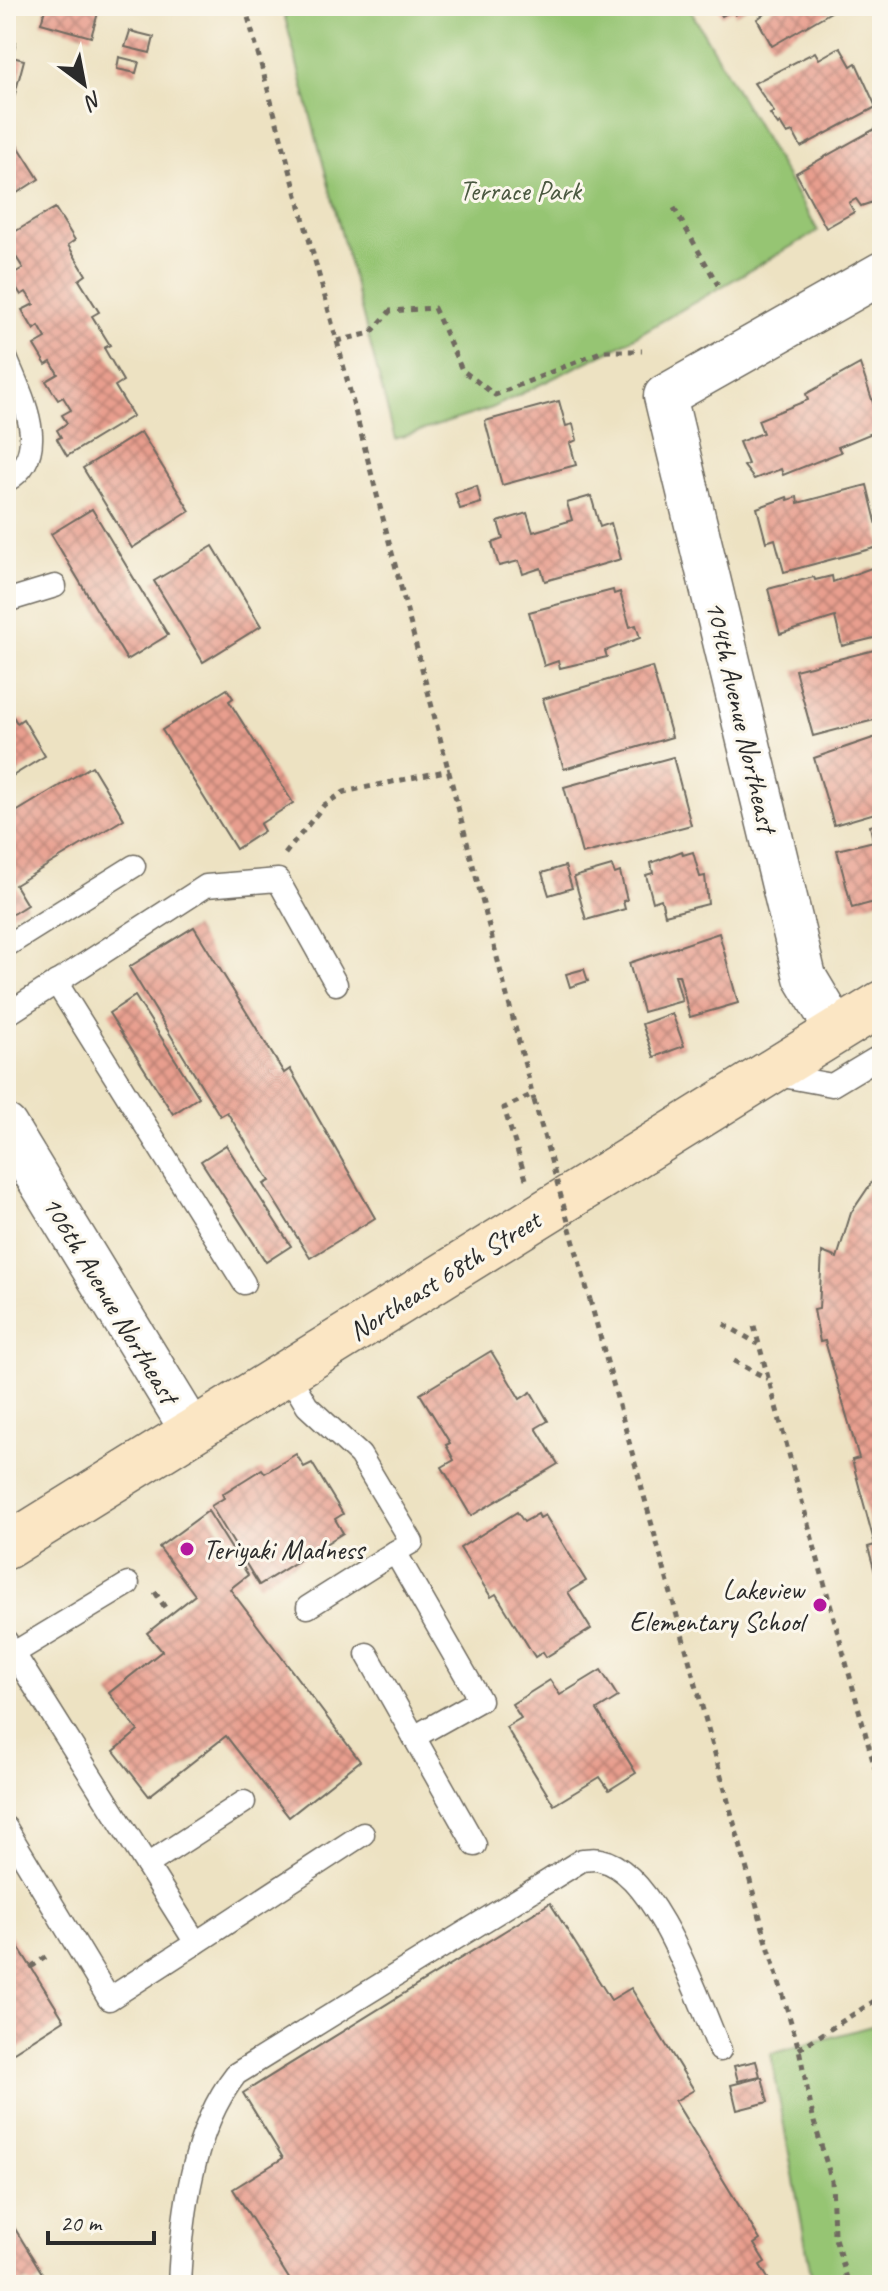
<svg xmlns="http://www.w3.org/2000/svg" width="888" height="2291" font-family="Caveat,sans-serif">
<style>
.park{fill:#96c573;stroke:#60784f;stroke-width:2}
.building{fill:url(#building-cross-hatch)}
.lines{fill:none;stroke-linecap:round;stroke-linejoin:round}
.service-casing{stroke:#6f6b60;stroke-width:25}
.minor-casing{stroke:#6f6b60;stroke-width:45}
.secondary-casing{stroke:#6f6b60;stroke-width:47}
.path{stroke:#6f6b60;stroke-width:5;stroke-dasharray:6 6;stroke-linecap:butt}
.service{stroke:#fff;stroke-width:22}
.minor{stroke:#fff;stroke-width:42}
.secondary{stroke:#fbe6c4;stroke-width:44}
.path-bridge{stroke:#6f6b60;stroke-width:5;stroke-dasharray:6 6;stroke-linecap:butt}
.poi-dot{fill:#b5179e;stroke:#fbf7ec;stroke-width:3}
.labels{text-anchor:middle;stroke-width:6;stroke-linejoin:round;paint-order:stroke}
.park-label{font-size:28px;fill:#4b5941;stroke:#fbf7ec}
.street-label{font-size:28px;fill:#2b2b2b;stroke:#fbf7ec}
.poi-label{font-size:28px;fill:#2b2b2b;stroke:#fbf7ec;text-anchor:start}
</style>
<defs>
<pattern id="building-cross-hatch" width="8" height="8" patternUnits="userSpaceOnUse" patternTransform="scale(2)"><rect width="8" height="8" fill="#e89e8e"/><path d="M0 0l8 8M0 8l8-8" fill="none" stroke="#bc8174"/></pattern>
</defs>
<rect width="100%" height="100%" fill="#fbf7ec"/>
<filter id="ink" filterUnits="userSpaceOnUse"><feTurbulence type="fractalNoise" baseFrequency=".0125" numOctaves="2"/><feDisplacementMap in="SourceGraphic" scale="16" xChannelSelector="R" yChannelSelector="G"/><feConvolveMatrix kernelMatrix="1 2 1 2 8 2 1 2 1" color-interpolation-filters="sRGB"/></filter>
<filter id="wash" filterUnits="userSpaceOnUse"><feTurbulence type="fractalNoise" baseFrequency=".006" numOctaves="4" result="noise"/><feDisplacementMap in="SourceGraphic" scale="32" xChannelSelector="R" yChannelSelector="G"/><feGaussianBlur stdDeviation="1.8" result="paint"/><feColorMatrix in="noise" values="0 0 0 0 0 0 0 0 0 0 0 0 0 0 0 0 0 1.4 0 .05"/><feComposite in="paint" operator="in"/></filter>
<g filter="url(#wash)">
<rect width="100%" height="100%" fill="#ede2c2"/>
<g class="park">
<polygon points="282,6 688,6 818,231 617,347 492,408 395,439"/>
<polygon points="882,2023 882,2285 813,2285 771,2054"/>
</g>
<g id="blocks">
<g class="building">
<polygon points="46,6 100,6 91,37 41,23"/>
<polygon points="716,6 751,6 735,15 733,10 722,16"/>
<polygon points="776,6 827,6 831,12 772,46 757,19"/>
<polygon points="130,31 154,37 150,53 125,47"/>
<polygon points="6,39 16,42 12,57 24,60 7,124"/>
<polygon points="840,47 851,66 856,63 876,107 801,147 793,132 787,134 780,123 778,125 770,114 774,112 754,83 815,52 819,59"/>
<polygon points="119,57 139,62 136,73 117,69"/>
<polygon points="882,125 882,199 861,206 856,199 849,203 854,212 826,228 796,173"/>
<polygon points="13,138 39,179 6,200 6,142"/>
<polygon points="55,208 75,240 68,245 86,275 79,280 99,312 92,316 110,345 104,348 123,381 115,386 133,416 67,456 57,439 61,437 57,430 67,423 62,415 71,410 63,397 58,400 46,381 58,374 51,362 46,365 34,345 46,338 39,326 34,330 22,310 34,304 26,292 21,295 9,276 23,268 16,257 11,260 6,252 6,237"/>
<polygon points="860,364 882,429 838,447 841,452 783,475 781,469 754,479 744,466 748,464 739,442 763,433 758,420 808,400 806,394"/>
<polygon points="559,401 566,426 573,424 577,440 570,443 576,465 502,485 485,421"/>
<polygon points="141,432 190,511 132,548 83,468"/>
<polygon points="867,485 882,546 784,572 775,539 766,542 757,508 787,497 788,500 797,497 798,503"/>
<polygon points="477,486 481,503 460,509 455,493"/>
<polygon points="591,496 600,527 611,523 621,559 545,581 541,568 523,574 519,561 499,566 492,543 503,539 498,522 527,513 533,532 572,520 567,503"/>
<polygon points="92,509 168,635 127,660 51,534"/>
<polygon points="213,546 261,626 203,662 154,581"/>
<polygon points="874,567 875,571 882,571 882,636 842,646 835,617 780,634 768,589 814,577 815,580 832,576 833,582"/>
<polygon points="613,590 614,594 620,592 630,627 636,625 640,638 605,651 607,657 560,668 558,661 544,666 529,612"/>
<polygon points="882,648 882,718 813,736 795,670"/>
<polygon points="652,667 672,737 564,769 543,699"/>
<polygon points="227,689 233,698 229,701 293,803 260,824 264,831 236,849 162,730"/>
<polygon points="6,705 17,723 23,719 45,756 6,780"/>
<polygon points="882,735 882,811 834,825 814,758"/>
<polygon points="673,757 691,825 582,854 564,787"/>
<polygon points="92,766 124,819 15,885 27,905 6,918 6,818"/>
<polygon points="882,823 882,838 873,840 870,826"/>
<polygon points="882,839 882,900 852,908 837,850"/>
<polygon points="682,851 683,855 693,852 700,877 705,876 708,904 665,915 661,899 653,902 646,875 653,873 651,863"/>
<polygon points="565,866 572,888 549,895 542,873"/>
<polygon points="612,866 615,874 620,872 627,900 623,901 625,909 586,920 574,877"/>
<polygon points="194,927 284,1073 290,1069 375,1218 310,1258 264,1184 270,1181 227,1112 220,1116 129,967"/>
<polygon points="719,933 738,1003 690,1017 679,975 675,975 682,1001 643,1012 629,963"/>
<polygon points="584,969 588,981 570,987 566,974"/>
<polygon points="135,996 199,1097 173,1114 109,1013"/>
<polygon points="672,1013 684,1046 654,1057 642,1024"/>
<polygon points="226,1145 291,1246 266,1262 201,1161"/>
<polygon points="882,1167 882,1594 881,1594 868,1547 875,1545 852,1460 859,1458 825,1341 820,1342 814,1310 819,1309 822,1252 837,1258 851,1213"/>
<polygon points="491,1351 520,1399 531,1392 548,1421 536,1428 558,1464 471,1516 442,1467 454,1460 446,1445 450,1443 420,1394"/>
<polygon points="296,1454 304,1467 312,1463 343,1514 335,1519 343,1533 259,1585 211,1506 224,1498 222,1494 262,1469 265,1473"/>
<polygon points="208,1511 248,1575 230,1589 360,1761 289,1817 226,1736 149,1796 114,1751 138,1731 109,1693 162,1651 147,1633 195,1595 159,1547"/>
<polygon points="517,1512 524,1522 538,1514 540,1518 545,1515 586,1581 568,1592 591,1629 546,1657 543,1652 535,1657 496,1594 491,1597 460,1548"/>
<polygon points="601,1670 618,1697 597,1710 636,1773 609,1790 600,1777 554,1805 506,1727 521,1718 512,1704 550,1680 560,1695"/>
<polygon points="550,1903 611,2000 631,1988 694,2090 675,2101 760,2240 754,2244 765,2262 760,2265 772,2285 293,2285 233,2189 283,2158 243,2093"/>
<polygon points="6,1927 64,2020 6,2057"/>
<polygon points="756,2061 760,2076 738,2081 734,2066"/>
<polygon points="762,2077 768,2102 737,2110 731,2085"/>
<polygon points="6,2214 45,2278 33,2285 27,2282 6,2285"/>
</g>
</g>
</g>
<g filter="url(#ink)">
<use href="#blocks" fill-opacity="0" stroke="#6f6b60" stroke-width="2"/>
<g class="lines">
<g class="service-casing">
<g id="service">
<path d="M6,358c15,38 48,95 0,123"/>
<polyline points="6,601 55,586"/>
<polyline points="6,946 134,866"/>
<polyline points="56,982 244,1283"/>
<polyline points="6,1015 206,886 278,880 336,984"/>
<polyline points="772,1074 832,1085 882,1055"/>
<polyline points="287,1372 307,1406 360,1455 412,1542 395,1552 480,1700 414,1737 475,1845"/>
<polyline points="308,1607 395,1552"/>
<polyline points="6,1641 196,1943 363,1834"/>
<polyline points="14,1653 128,1584"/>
<polyline points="367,1654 414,1737"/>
<polyline points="6,1828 109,1999 196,1943"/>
<polyline points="147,1865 244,1802"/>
<path d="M179,2285c3,-70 13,-155 57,-211l346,-214c5,0 13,-2 18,0 56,11 99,142 120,190"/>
</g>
</g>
<g class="minor-casing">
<g id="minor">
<polyline points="836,1029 805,977 665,396 882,273"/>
<polyline points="6,1126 192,1431"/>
</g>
</g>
<g class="secondary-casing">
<polyline id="secondary" points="6,1547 882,1003"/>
</g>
<g class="path">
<polyline points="245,6 337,341 534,1100"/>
<polyline points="674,208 718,285"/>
<polyline points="337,341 371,333 390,311 434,308 462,370 495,395 603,351 642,351"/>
<polyline points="285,854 324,805 344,792 450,770"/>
<polyline points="526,1179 504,1108 533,1094"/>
<polyline points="590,1300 766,1939 799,2049 814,2122 832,2181 834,2235 849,2285"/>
<polyline points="724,1324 758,1344"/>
<polyline points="754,1326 882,1794"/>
<polyline points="734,1361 768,1379"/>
<polyline points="155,1592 168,1612"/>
<polyline points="31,1967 50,1954"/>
<polyline points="799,2049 882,1996"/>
</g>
<use href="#service" class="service"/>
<use href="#minor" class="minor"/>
<use href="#secondary" class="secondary"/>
<polyline class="path-bridge" points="534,1100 590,1300"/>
</g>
</g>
<g class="poi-dot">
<circle cx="187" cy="1549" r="8"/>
<circle cx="820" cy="1605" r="8"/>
</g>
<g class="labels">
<g class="park-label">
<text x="520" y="200">Terrace Park</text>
</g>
<g class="street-label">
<text transform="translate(742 716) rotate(77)" y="10">104th Avenue Northeast</text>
<text transform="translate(444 1275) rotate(-32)" y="10">Northeast 68th Street</text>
<text transform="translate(111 1299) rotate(59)" y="10">106th Avenue Northeast</text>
</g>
<g class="poi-label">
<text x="203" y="1559">Teriyaki Madness</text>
<text x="804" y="1599" text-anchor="end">Lakeview<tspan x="804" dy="32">Elementary School</tspan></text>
</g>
</g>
<rect width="888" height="2291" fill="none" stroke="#fbf7ec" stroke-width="32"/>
<g transform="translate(84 84) rotate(148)" stroke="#fbf7ec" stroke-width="6" paint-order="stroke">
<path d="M0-6L14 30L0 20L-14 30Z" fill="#2b2b2b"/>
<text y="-12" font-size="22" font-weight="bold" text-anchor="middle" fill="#2b2b2b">N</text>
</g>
<path d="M48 2231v12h106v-12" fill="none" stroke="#2b2b2b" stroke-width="4"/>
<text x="60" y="2231" font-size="24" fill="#2b2b2b" stroke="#fbf7ec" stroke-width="6" paint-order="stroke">20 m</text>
</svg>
